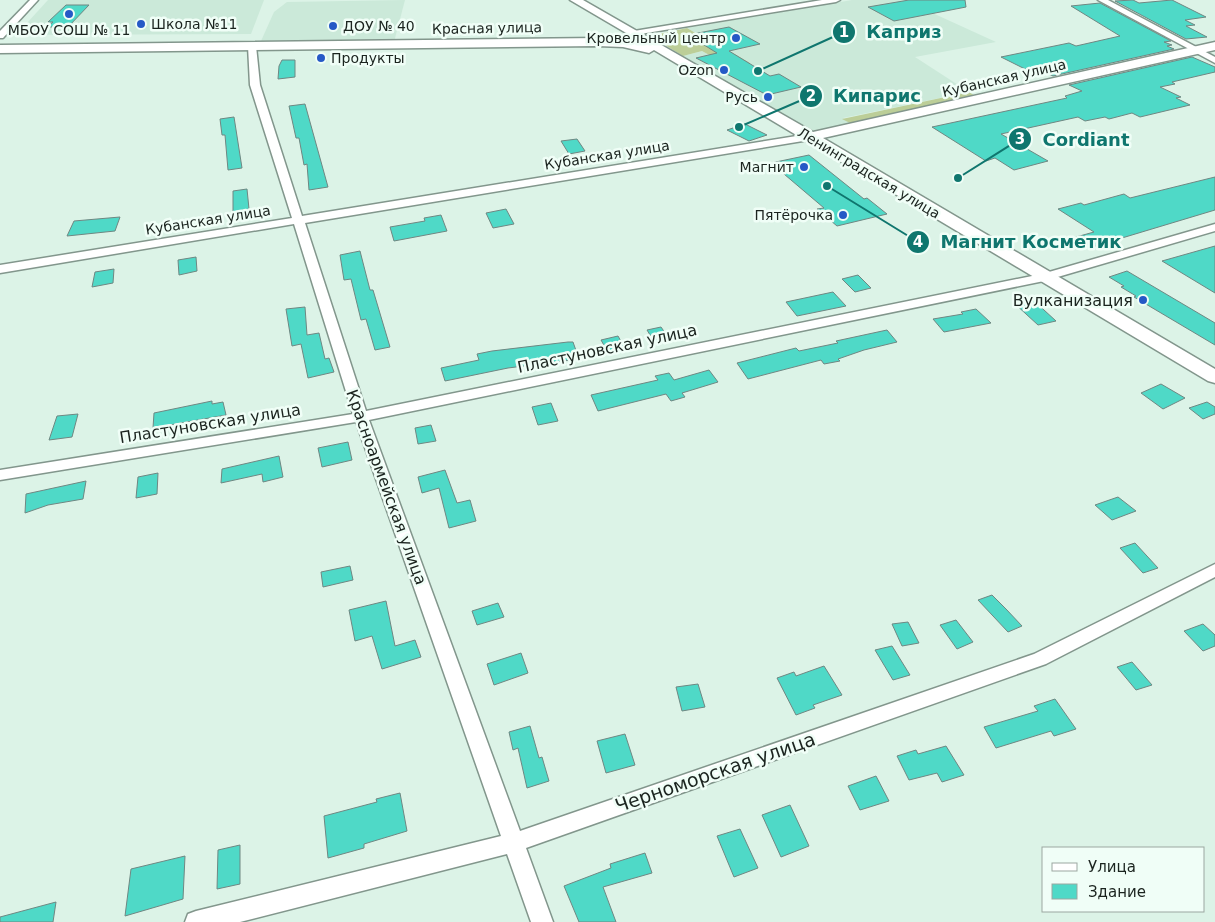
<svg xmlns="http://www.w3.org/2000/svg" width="1215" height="922" font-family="'DejaVu Sans',sans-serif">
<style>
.built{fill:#cbe9d9}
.green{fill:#bcce98}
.building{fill:#4fd9c7;stroke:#6f8782}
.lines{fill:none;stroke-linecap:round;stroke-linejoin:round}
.street-casing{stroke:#82968c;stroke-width:3}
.secondary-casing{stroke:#82968c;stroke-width:3}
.street{fill:#fff;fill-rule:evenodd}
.secondary{fill:#fff;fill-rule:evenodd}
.poi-dot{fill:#2559c6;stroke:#f0fef7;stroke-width:2}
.labels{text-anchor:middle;stroke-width:5;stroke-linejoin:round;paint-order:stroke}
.far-poi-label{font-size:14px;fill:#1b241f;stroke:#f0fef7;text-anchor:end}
.far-street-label{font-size:14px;fill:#1b241f;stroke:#f0fef7}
.poi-label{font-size:16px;fill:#1b241f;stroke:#f0fef7;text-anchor:end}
.street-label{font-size:16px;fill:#1b241f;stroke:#f0fef7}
.near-street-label{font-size:19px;fill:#1b241f;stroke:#f0fef7}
.leader{fill:none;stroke:#0f766e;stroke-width:2}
.callout-dot{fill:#0f766e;stroke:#f0fef7;stroke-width:2}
.mark-label{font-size:15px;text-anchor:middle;font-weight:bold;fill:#fff}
.callout-label{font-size:18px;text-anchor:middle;font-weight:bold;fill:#0f766e;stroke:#f0fef7;stroke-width:5;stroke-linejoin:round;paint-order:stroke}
</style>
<rect width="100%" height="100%" fill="#dcf3e7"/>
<g class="built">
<polygon points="48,0 264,0 251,34 16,35"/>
<polygon points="405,0 394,42 261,41 274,12 287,2"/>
<polygon points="852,0 904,0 996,42 915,57 969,92 843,118 850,123 810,133 683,56 702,51 731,67 749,63 687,28"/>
</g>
<g class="green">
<polygon points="687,28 728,52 731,52 750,63 731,67 702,51 683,56 650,36"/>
<polygon points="969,92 975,96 850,123 842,119"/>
</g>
<g class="building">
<polygon points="909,0 965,0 966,7 894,21 868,7"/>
<polygon points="1133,0 1139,3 1172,0 1206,17 1185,20 1195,25 1186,26 1207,37 1186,39 1115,1"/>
<polygon points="1100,3 1171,41 1164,42 1172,45 1167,46 1174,49 1053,76 1045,72 1035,74 1001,57 1069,43 1076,46 1120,36 1071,6"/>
<polygon points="66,5 89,5 68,27 47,27 53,22 48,22"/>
<polygon points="729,27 760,44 729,51 770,76 779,74 801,87 767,95 696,58 717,53 688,35"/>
<polygon points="1192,57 1215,67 1215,72 1172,82 1175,84 1160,87 1181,97 1176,98 1190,105 1140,117 1132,113 1109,119 1105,117 1085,121 1078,117 1001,134 1048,161 1014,170 995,158 986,161 932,127 1067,98 1065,96 1082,91 1069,85"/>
<polygon points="282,60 295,60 295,77 278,79 279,66"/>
<polygon points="305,104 328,187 309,190 307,164 304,165 299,138 296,138 289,106"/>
<polygon points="234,117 242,168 228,170 225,135 222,135 220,119"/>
<polygon points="745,124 767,135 749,141 727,130"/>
<polygon points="577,139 585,151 569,154 561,141"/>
<polygon points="809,155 864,199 867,198 887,214 837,226 817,209 824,208 771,163"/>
<polygon points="1215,177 1215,210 1092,247 1076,237 1094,232 1058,209 1081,203 1084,205 1124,194 1130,198"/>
<polygon points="247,189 249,209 233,212 233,191"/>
<polygon points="506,209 514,224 493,228 486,213"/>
<polygon points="441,215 447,231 394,241 390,227 425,221 424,218"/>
<polygon points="120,217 115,231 67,236 74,221"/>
<polygon points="1215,246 1215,293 1162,261"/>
<polygon points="360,251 370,290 373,290 390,347 375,350 366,319 361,320 351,279 344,280 340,255"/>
<polygon points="196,257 197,271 179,275 178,260"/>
<polygon points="114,269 113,283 92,287 95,272"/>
<polygon points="1127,271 1215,323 1215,345 1134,297 1136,296 1121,287 1124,286 1109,277"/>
<polygon points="858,275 871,288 855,292 842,279"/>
<polygon points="833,292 846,306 797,316 786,302"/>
<polygon points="1032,299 1056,321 1038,325 1014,303"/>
<polygon points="305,307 307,335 319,333 325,359 329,358 334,372 308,378 301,344 292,346 286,309"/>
<polygon points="976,309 991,323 944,332 933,319 963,314 961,312"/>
<polygon points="661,327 670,340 655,343 647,330"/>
<polygon points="887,330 897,342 864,350 838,359 840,361 824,364 821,360 748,379 737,363 796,348 799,351 838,343 836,341"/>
<polygon points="618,336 626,350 609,354 601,340"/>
<polygon points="568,342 573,342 579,359 508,368 445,381 441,368 479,360 477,354 492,351"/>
<polygon points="709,370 718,382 682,393 685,397 671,401 666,394 598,411 591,395 658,380 655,376 669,373 674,380"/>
<polygon points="1161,384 1185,398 1163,409 1141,393"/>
<polygon points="212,401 212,404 223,402 226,415 153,428 154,413"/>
<polygon points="1207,402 1215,407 1215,414 1203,419 1189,408"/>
<polygon points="551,403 558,421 538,425 532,407"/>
<polygon points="78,414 72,437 49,440 57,416"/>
<polygon points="431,425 436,441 418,444 415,428"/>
<polygon points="348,442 352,460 322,467 318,448"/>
<polygon points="279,456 283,477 263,482 262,474 221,483 222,469"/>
<polygon points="445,470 457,503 470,500 476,521 449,528 439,488 422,493 418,477"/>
<polygon points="158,473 157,494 136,498 138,477"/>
<polygon points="86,481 83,499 48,505 25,513 26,494"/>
<polygon points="1118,497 1136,511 1112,520 1095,505"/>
<polygon points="1135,543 1158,568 1143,573 1120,548"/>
<polygon points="350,566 353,580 323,587 321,572"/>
<polygon points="992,595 1006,609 1022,626 1008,632 978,600"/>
<polygon points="386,601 395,646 415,640 421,657 382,669 372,636 355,641 349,610"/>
<polygon points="498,603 504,617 477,625 472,611"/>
<polygon points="956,620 973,642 957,649 940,625"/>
<polygon points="908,622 919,643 902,646 892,624"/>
<polygon points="1203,624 1215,635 1215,646 1203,651 1184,631"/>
<polygon points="892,646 910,675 893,680 875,650"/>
<polygon points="521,653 528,673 494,685 487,664"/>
<polygon points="1132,662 1152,685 1136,690 1117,667"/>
<polygon points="824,666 842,695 813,705 815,708 796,715 777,678 794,672 796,676"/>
<polygon points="698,684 705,707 682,711 676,687"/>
<polygon points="1055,699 1076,729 1054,736 1051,731 996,748 984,727 1038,711 1034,706"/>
<polygon points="530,726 539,758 542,757 549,781 527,788 518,748 513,750 509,732"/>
<polygon points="625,734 635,765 606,773 597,741"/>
<polygon points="946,746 964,775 942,782 937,773 909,780 897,756 916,750 918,754"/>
<polygon points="876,776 889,801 860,810 848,786"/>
<polygon points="400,793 407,831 364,844 364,848 328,858 324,816 377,802 376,799"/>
<polygon points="790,805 809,846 781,857 762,815"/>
<polygon points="740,829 758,868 734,877 717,836"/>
<polygon points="240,845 240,884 217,889 218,850"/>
<polygon points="645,853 652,873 603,887 616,922 579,922 564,886 611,868 610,864"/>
<polygon points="185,856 183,899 125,916 131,869"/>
<polygon points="56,902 53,922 0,922 0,917"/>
</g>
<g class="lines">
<g class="street-casing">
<g id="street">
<polygon points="30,0 38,0 3,38 0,38 0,31"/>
<polygon points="822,0 840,0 836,2 634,35 630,33 634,31"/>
<polygon points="1098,0 1108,0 1215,57 1215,63"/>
<polygon points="252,43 256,46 260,85 302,216 809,134 814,137 809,140 305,223 366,411 1042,274 1215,224 1215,231 1044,281 369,420 520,831 1034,654 1215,564 1215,577 1046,664 526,848 553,922 531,922 507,854 240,922 185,922 188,914 196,911 501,836 356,422 0,480 0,470 353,414 294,224 0,273 0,265 292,218 250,85 248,46"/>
</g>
</g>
<g class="secondary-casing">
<polygon id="secondary" points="570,0 583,0 813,132 1215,42 1215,50 823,138 1215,369 1215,383 1208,381 654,50 649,53 623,47 598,46 0,53 0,45 598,38 623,39 645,44"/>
</g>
<use href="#street" class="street"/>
<use href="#secondary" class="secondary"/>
</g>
<g class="poi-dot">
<circle cx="69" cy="14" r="5"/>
<circle cx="141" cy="24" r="5"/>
<circle cx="333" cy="26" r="5"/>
<circle cx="736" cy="38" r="5"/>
<circle cx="321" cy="58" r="5"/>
<circle cx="724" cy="70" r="5"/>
<circle cx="768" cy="97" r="5"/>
<circle cx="804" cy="167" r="5"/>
<circle cx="843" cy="215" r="5"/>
<circle cx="1143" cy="300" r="5"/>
</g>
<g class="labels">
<g class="far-poi-label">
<text x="151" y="29" text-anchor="start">Школа №11</text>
<text x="343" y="31" text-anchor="start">ДОУ № 40</text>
<text x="69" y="35" text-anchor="middle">МБОУ СОШ № 11</text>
<text x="726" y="43">Кровельный центр</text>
<text x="331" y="63" text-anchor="start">Продукты</text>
<text x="714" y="75">Ozon</text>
<text x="758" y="102">Русь</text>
<text x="794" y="172">Магнит</text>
<text x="833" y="220">Пятёрочка</text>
</g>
<g class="far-street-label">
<text transform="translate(487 28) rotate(-1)" y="5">Красная улица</text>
<text transform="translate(1004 78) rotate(-13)" y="5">Кубанская улица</text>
<text transform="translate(607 155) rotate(-9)" y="5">Кубанская улица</text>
<text transform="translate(869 173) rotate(31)" y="5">Ленинградская улица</text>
<text transform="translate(208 220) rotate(-9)" y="5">Кубанская улица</text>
</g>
<g class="poi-label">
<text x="1133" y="306">Вулканизация</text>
</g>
<g class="street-label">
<text transform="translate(607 348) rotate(-12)" y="6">Пластуновская улица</text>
<text transform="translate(210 423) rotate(-9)" y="6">Пластуновская улица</text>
<text transform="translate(387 487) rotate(70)" y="6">Красноармейская улица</text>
</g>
<g class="near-street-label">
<text transform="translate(715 772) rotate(-19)" y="7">Черноморская улица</text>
</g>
</g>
<path class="leader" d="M758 71L844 32M739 127L811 96M958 178L1020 139M827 186L918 242"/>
<g class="callout-dot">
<circle cx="758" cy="71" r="5"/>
<circle cx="739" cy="127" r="5"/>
<circle cx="958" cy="178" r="5"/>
<circle cx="827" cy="186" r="5"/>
<circle cx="844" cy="32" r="12"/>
<circle cx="811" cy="96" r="12"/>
<circle cx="1020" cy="139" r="12"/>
<circle cx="918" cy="242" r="12"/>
</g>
<g class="mark-label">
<text x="844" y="37">1</text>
<text x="811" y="101">2</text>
<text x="1020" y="144">3</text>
<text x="918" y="247">4</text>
</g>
<g class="callout-label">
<text x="904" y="38">Каприз</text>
<text x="877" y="102">Кипарис</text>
<text x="1086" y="146">Cordiant</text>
<text x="1031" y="248">Магнит Косметик</text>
</g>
<rect x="1042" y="847" width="162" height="65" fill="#f0fef7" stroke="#9ba7a1"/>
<rect x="1052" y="863" width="25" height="8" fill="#ffffff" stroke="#9ba7a1"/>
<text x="1088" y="872" font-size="15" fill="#1b241f">Улица</text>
<rect x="1052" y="884" width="25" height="15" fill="#4fd9c7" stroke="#9ba7a1"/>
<text x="1088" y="897" font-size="15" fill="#1b241f">Здание</text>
</svg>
